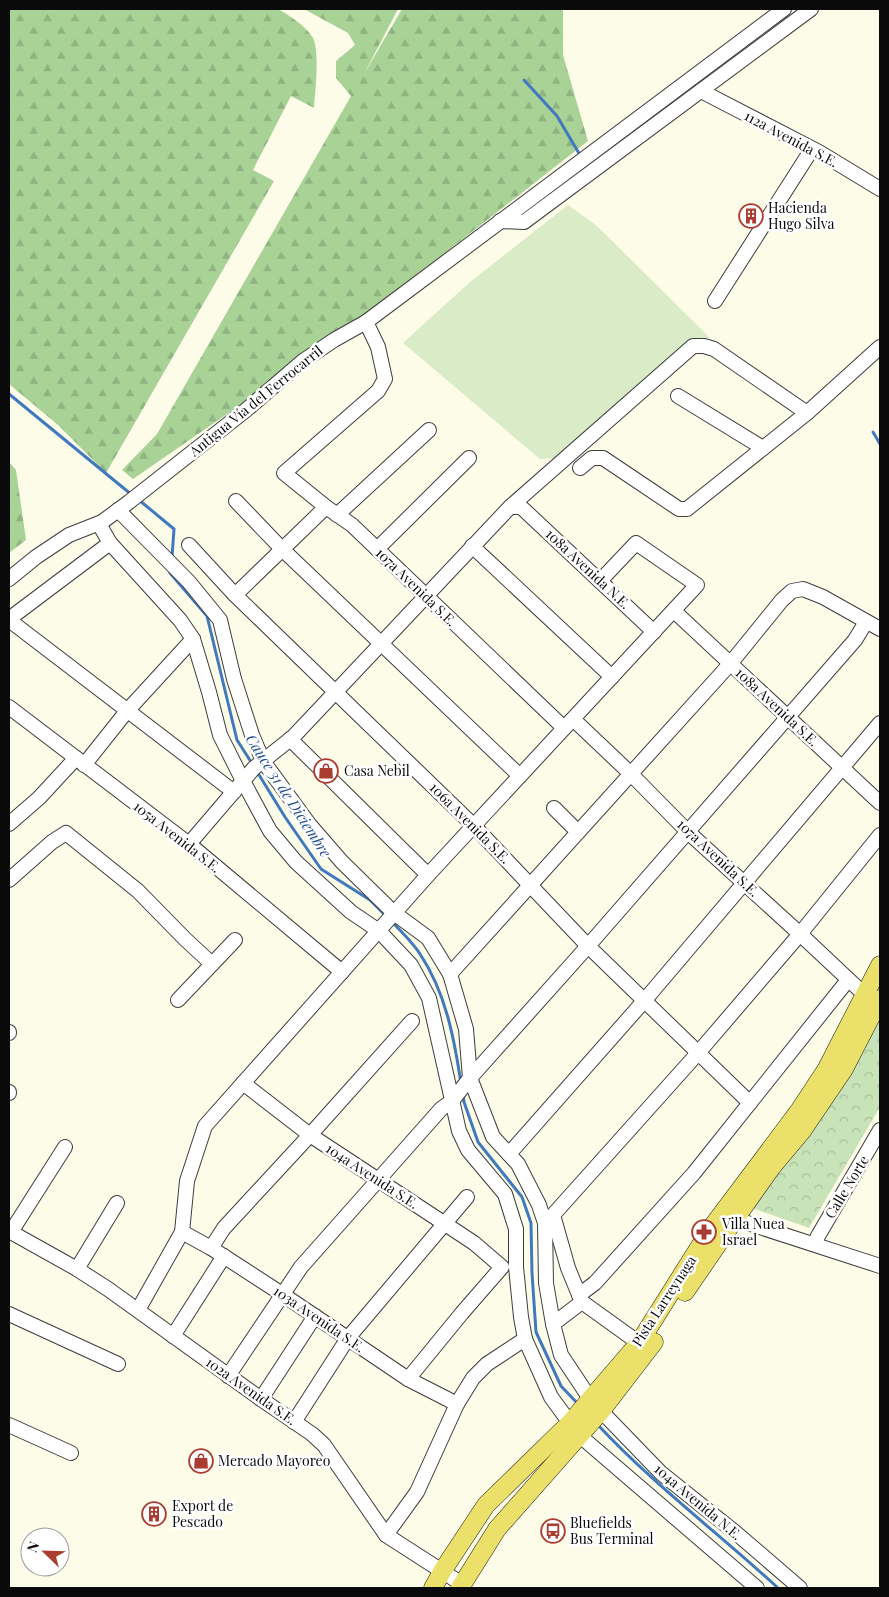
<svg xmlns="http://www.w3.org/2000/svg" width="889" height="1597" font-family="'Playfair Display',serif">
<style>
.forest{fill:url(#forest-firs)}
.park{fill:url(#park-crowns)}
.pitch{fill:#d9ebc7}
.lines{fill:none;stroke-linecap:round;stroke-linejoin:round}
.stream{stroke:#4179bf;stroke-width:3}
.minor-casing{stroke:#3d3d3d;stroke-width:16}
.major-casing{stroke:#1b1b1b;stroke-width:19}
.minor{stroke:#fff;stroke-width:14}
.major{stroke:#ebe06a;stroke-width:18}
.labels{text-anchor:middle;stroke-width:5;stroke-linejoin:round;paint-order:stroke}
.street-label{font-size:14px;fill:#0a0a0a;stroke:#fff}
.poi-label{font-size:14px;fill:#0a0a0a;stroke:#fff;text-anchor:start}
.water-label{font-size:15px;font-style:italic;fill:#214d8e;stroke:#fff}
</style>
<defs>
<pattern id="forest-firs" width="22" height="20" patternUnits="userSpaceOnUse" patternTransform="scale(1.25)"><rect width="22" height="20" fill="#a9d297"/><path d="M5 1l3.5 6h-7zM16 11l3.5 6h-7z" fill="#90b381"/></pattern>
<pattern id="park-crowns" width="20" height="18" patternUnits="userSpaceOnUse" patternTransform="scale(1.25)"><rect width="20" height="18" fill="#c7e3b7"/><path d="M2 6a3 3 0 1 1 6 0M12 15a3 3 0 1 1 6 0" fill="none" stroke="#aac19c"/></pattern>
</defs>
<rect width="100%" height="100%" fill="#fdfce9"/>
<g class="forest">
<path d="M9,9h269c11,6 29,18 35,29 7,14 2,54 1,70l-23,-12 -38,74 21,11 -168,292 -48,-48 -49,-41z"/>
<polygon points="304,9 398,9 364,74 402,9 563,9 563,55 588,141 334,340 133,479 122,470 157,434 351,96 336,78 336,61 355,45 348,33"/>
<polygon points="9,462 16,470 26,540 9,553"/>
</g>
<polygon class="park" points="880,1015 880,1107 809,1228 752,1208"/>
<polygon class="pitch" points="568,205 597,226 709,337 566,457 540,459 403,343 470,282"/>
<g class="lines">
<g class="stream">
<polyline points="524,80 557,116 580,155"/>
<polyline points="9,394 132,495"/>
<polyline points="873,432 880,444"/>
<polyline points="139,500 174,529 172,557"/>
<polyline points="170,571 170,573 207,616 237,740 253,765"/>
<polyline points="256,770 285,817 321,869 370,900 386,916"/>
<path d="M392,922c10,10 21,21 28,32 26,39 34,84 41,129"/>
<polyline points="463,1094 464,1102 478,1142 522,1197 531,1223 532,1273 536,1332 561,1386 579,1405"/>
<path d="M597,1424c56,60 121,109 181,164"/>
</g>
<g class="minor-casing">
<g id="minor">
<polyline points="701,91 819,152 880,189"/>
<polyline points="500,221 524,222 811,9"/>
<polyline points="715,301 812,149"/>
<polyline points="366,322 378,347 385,379 378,391 284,473 326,507 352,525 564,728"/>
<polyline points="678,396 763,448"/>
<polyline points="580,468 592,458 603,458 679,509 687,509 807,413 880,347"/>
<polyline points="236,501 282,549 520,776"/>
<polyline points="510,507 693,346 704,346 714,349 807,413"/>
<polyline points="118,510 189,582 220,620 234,679 252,735 263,761 309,824 342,862 394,913 428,938 450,974 466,1029 470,1078 493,1137 518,1164 539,1205 545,1223 546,1283 553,1324 561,1355 591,1400"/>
<polyline points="337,515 429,430"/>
<polyline points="99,524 110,543 180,620 193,639 209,692 220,735 243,781 270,831 296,862 351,912 379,931 411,965 429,998 459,1131 468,1150 505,1194 516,1229 516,1267 521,1317 525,1339 551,1397 570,1423"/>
<polyline points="189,545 235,595 474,826 588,946 750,1103"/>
<polyline points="472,546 612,677"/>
<polyline points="377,549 469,458"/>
<polyline points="9,579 36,557 69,535 102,522 129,502 246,410 303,361 334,340 366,322 784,9"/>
<polyline points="235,595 326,507"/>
<polyline points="674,611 880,803"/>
<polyline points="9,619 110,543"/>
<polyline points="9,620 234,792"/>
<polyline points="9,707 189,844 342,972"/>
<polyline points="573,719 631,774 688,832 800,934 865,995"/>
<polyline points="290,739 428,875"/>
<polyline points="84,765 127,711 193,639"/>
<polyline points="554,808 578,832"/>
<polyline points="9,824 39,798 76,758"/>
<polyline points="189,844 254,768 293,737 510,507 521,507 654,632"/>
<polyline points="9,880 52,842 66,833 138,891 185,939 212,964"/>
<polyline points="450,974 730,664 782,600 792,591 803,589 823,597 880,629"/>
<polyline points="178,1000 235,940"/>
<polyline points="9,1032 9,1033"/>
<polyline points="243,1083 310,1135 474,1243 502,1267 462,1313 408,1379"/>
<polyline points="9,1093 9,1092"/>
<polyline points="509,1154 644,1001 880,723"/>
<polyline points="735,1219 880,1266"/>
<polyline points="9,1231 77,1269 108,1289 261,1399 312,1434 324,1445 386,1535 462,1584"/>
<polyline points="11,1232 65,1147"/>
<polyline points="182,1232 211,1248 282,1294 408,1379 457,1404"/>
<polyline points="815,1244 818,1236 880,1130"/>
<polyline points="211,1248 224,1228 310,1135 412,1021"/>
<polyline points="77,1269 117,1203"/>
<polyline points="579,1295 595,1283 694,1173 848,980"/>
<polyline points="138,1310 182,1232 187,1181 205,1126 428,875 697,585 636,543 600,581"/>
<polyline points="9,1314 118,1364"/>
<polyline points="553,1324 582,1302"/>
<polyline points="173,1336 224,1256"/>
<polyline points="639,1343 582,1302 568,1268 553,1215 698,1053 800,934 880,835"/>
<polyline points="228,1376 301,1267 441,1109 452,1101 470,1078 588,946 855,640 866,622"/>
<polyline points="261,1399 315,1316"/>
<polyline points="601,1411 661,1473 736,1533 800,1588"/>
<polyline points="294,1422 348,1338 467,1197"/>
<polyline points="9,1425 71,1453"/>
<polyline points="579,1435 757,1588"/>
<polyline points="386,1535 417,1492 457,1404 473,1378 487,1364 525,1339"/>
</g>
</g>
<g class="major-casing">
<g id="major">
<polyline points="685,1292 735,1219 771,1168 802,1131 844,1069 880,999"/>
<polyline points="433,1588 443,1570 486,1505 570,1423 639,1343 712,1227 799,1111 826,1070 880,965"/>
<polyline points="460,1588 497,1529 601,1411 654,1342"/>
</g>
</g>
<use href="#minor" class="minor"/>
<use href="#major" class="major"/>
</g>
<defs>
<g id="building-ring" transform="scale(1.25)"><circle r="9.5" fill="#fff" stroke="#ab3d30" stroke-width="1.5"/><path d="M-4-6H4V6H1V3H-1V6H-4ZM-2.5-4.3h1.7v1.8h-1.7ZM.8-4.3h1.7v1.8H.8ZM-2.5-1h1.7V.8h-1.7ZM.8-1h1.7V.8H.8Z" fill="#ab3d30"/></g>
<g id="shop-ring" transform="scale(1.25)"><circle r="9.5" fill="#fff" stroke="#ab3d30" stroke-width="1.5"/><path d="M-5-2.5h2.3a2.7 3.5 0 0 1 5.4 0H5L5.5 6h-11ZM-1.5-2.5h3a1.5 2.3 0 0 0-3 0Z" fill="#ab3d30"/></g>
<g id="pharmacy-ring" transform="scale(1.25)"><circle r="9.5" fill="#fff" stroke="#ab3d30" stroke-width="1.5"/><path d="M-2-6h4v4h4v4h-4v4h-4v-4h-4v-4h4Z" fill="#ab3d30"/></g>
<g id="bus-ring" transform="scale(1.25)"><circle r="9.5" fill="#fff" stroke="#ab3d30" stroke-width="1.5"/><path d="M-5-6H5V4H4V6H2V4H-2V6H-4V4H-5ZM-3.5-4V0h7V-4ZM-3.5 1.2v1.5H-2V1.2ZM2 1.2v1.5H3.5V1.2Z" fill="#ab3d30"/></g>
</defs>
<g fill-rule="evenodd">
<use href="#building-ring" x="751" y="216"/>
<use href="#shop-ring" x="326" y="771"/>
<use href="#pharmacy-ring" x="704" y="1232"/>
<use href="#shop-ring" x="201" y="1461"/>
<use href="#building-ring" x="154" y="1514"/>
<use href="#bus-ring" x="553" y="1531"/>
</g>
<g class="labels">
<g class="street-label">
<text transform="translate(791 139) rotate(28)" y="5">112a Avenida S.E.</text>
<text transform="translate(256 401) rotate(-39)" y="5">Antigua Vía del Ferrocarril</text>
<text transform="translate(588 569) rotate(43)" y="5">108a Avenida N.E.</text>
<text transform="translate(416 587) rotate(44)" y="5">107a Avenida S.E.</text>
<text transform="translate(777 707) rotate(43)" y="5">108a Avenida S.E.</text>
<text transform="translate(470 823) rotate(45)" y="5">106a Avenida S.E.</text>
<text transform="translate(177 837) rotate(38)" y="5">105a Avenida S.E.</text>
<text transform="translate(718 858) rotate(43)" y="5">107a Avenida S.E.</text>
<text transform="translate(372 1176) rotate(33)" y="5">104a Avenida S.E.</text>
<text transform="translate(847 1187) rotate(-59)" y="5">Calle Norte</text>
<text transform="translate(664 1301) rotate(-57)" y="5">Pista Larreynaga</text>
<text transform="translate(319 1319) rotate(34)" y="5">103a Avenida S.E.</text>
<text transform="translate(251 1391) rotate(35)" y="5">102a Avenida S.E.</text>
<text transform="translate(698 1502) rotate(40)" y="5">104a Avenida N.E.</text>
</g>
<g class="poi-label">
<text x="768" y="213">Hacienda<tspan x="768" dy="16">Hugo Silva</tspan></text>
<text x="344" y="776">Casa Nebil</text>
<text x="722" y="1229">Villa Nuea<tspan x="722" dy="16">Israel</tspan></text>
<text x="218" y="1466">Mercado Mayoreo</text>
<text x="172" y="1511">Export de<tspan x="172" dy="16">Pescado</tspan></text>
<text x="570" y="1528">Bluefields<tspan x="570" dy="16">Bus Terminal</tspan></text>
</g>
<g class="water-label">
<text transform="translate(288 796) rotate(57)" y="5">Cauce 31 de Diciembre</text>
</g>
</g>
<rect width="889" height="1597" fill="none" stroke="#0a0a0a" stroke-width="20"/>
<g transform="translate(45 1552) rotate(293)"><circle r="24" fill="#ffffff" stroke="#9d9d9d"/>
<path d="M0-4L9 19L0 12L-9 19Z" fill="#ab3d30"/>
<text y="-8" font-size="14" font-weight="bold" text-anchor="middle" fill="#0a0a0a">N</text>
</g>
</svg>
